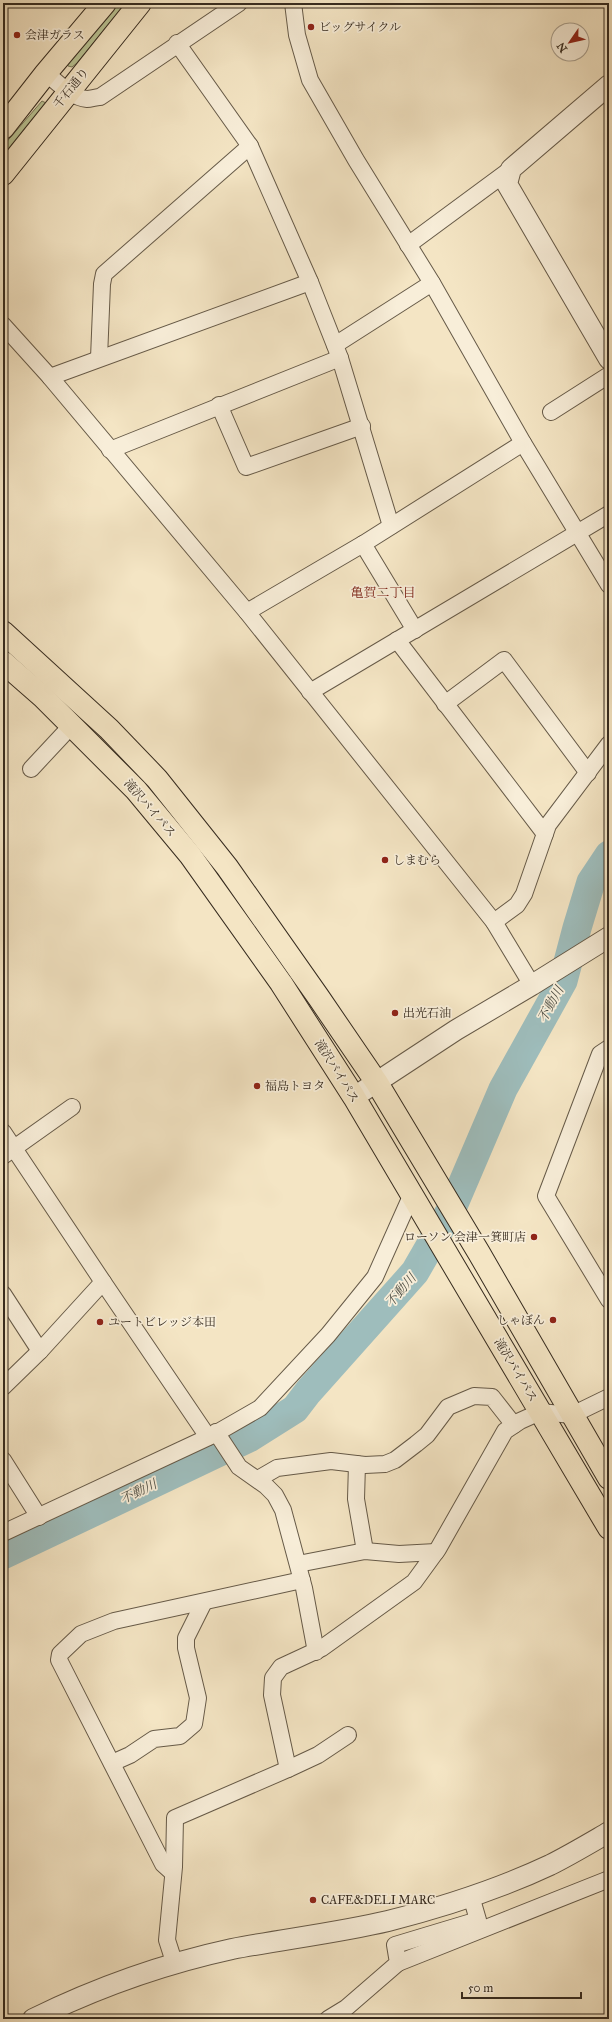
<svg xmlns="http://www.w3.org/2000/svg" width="612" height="2022" font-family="'IM FELL Great Primer','Noto Serif JP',serif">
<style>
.green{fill:#bac595;stroke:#78785a}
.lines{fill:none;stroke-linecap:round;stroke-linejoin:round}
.river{stroke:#9ebdbc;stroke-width:29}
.minor-casing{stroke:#665a48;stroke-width:18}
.tertiary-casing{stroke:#665a48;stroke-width:22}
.primary-casing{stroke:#362b1f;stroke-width:24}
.trunk-casing{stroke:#362b1f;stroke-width:24}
.minor{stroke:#f8eed9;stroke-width:16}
.tertiary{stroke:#f8eed9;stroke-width:20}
.primary{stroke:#f4e5c4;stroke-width:22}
.trunk{stroke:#f4e5c4;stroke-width:22}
.poi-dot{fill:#8f2418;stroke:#f8eed9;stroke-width:1.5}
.labels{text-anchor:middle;stroke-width:3.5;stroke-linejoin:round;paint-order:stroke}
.poi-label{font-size:12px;fill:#362b1f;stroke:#f8eed9;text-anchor:start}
.street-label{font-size:12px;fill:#362b1f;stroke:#f8eed9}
.neighbourhood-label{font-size:13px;fill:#7a1f14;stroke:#f8eed9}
.water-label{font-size:13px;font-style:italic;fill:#505046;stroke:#f8eed9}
</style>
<rect width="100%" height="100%" fill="#f4e5c4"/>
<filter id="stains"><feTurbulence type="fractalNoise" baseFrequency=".005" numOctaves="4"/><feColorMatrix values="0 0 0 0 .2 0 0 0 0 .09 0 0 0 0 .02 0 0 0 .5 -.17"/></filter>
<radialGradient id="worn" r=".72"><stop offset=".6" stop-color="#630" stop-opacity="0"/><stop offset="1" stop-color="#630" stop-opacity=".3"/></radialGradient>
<g class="green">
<polygon points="116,3 126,3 77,63 72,67 68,66 67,63"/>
<polygon points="42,101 46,103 3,156 3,146"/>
</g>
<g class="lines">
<polyline class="river" points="3,1555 249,1438 295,1409 308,1392 415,1272 453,1206 503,1089 563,981 577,928 591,882 609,855"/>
<g class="minor-casing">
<g id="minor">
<polyline points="293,3 297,35 310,80 356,160 432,283 523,443 609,585"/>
<polyline points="177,43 250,146 310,282 340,358 391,526"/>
<path d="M46,73c11,9 26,25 41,26 4,0 9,-2 13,-2l139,-94"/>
<polyline points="408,245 511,169"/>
<polyline points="3,325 50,377 247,612 494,922 532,985"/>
<polyline points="335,345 432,283"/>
<polyline points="99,358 102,284 104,274 250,146"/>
<polyline points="50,377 310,282"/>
<polyline points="219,405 246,467 362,426"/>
<polyline points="551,412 609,375"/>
<polyline points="110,450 340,358"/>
<polyline points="363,544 415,630"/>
<polyline points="247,612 363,544 523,443"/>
<polyline points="397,640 545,834"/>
<polyline points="310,692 609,514"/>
<polyline points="445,704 504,660 588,773"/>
<polyline points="31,769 72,725"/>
<polyline points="494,922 517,905 524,894 548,825 609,744"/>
<polyline points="609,1048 600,1054 546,1196 609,1300"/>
<polyline points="3,1132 103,1282 40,1351 3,1387"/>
<polyline points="3,1156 72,1107"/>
<polyline points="103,1282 208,1437"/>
<polyline points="3,1294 40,1351"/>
<polyline points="216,1432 239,1467 266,1486 275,1495 283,1510 304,1588 316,1652"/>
<polyline points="3,1460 39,1517"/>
<polyline points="357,1464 356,1499 365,1551"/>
<polyline points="258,1479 277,1468 331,1461 365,1465 385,1464 395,1460 416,1444 427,1435 448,1407 474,1396 492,1397 514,1425"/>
<polyline points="3,1533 213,1435 260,1408 328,1335 375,1277 412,1194"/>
<polyline points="298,1564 365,1551 399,1554 436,1552"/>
<polyline points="112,1763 130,1755 154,1739 180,1736 194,1724 198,1698 186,1648 186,1638 204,1602"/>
<polyline points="288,1769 318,1755 348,1735"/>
<polyline points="173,1873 163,1864 59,1660 60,1654 81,1634 114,1621 302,1580"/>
<polyline points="398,1963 609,1879"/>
<polyline points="175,1965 167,1940 174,1867 175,1818 288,1769 272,1695 273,1678 281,1667 322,1648 414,1582 438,1549 505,1431 520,1421 540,1412 572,1415 609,1397"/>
<polyline points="328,2019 346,2008 398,1963 395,1945 478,1920 471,1896"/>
</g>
</g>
<g class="tertiary-casing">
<g id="tertiary">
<polyline points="609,85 511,169 507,184 609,359"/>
<polyline points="354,1097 456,1030 532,985 609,937"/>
<path d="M33,2019c63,-31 130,-55 199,-70 52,-10 105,-16 156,-28 55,-14 111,-32 162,-56 20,-10 40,-22 59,-33"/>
</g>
</g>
<g class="primary-casing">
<g id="primary">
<polyline points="3,128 46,73 105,3"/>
<polyline points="3,174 140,3"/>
</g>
</g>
<g class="trunk-casing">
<g id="trunk">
<polyline points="3,632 109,729 157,779 227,867 319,998 377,1083 479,1253 609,1478"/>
<polyline points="3,662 43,697 136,790 190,855 281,983 354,1097 609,1528"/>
</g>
</g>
<use href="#minor" class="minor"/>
<use href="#tertiary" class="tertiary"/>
<use href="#primary" class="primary"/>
<use href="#trunk" class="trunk"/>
</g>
<g class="poi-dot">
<circle cx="311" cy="27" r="4"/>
<circle cx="17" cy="35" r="4"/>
<circle cx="385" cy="860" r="4"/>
<circle cx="395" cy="1013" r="4"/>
<circle cx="257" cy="1086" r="4"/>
<circle cx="534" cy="1237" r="4"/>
<circle cx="553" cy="1320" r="4"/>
<circle cx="100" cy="1322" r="4"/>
<circle cx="313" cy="1900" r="4"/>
</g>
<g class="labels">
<g class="poi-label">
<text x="319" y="31">ビッグサイクル</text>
<text x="25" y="39">会津ガラス</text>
<text x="393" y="864">しまむら</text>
<text x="403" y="1017">出光石油</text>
<text x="265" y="1090">福島トヨタ</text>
<text x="526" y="1241" text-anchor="end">ローソン 会津一箕町店</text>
<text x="545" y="1324" text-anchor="end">しゃぼん</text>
<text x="108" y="1326">ユートビレッジ本田</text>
<text x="321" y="1904">CAFE&amp;DELI MARC</text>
</g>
<g class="street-label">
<text transform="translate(71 88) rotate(-51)" y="4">千石通り</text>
<text transform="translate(150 808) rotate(49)" y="4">滝沢バイパス</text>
<text transform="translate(337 1071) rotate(58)" y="4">滝沢バイパス</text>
<text transform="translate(516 1370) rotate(59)" y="4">滝沢バイパス</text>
</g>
<g class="neighbourhood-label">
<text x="383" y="597">亀賀二丁目</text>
</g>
<g class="water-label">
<text transform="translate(550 1004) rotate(-61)" y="5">不動川</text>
<text transform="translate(400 1290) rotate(-49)" y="5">不動川</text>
<text transform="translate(138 1491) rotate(-26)" y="5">不動川</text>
</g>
</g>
<rect width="612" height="2022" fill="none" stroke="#f4e5c4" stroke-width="16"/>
<rect x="4" y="4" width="604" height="2014" fill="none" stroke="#362b1f" stroke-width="2"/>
<rect x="8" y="8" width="596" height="2006" fill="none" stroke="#362b1f"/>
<g transform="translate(570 42) rotate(236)"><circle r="19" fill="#f8eed9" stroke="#aaa08f"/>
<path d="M0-3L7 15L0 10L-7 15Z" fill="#8f2418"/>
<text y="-6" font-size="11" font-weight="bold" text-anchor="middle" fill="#362b1f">N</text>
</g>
<path d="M462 1992v6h119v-6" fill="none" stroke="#362b1f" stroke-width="2"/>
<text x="468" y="1992" font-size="12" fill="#362b1f" stroke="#f8eed9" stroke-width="3" paint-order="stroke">50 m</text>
<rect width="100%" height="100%" filter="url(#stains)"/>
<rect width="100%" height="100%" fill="url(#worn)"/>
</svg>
